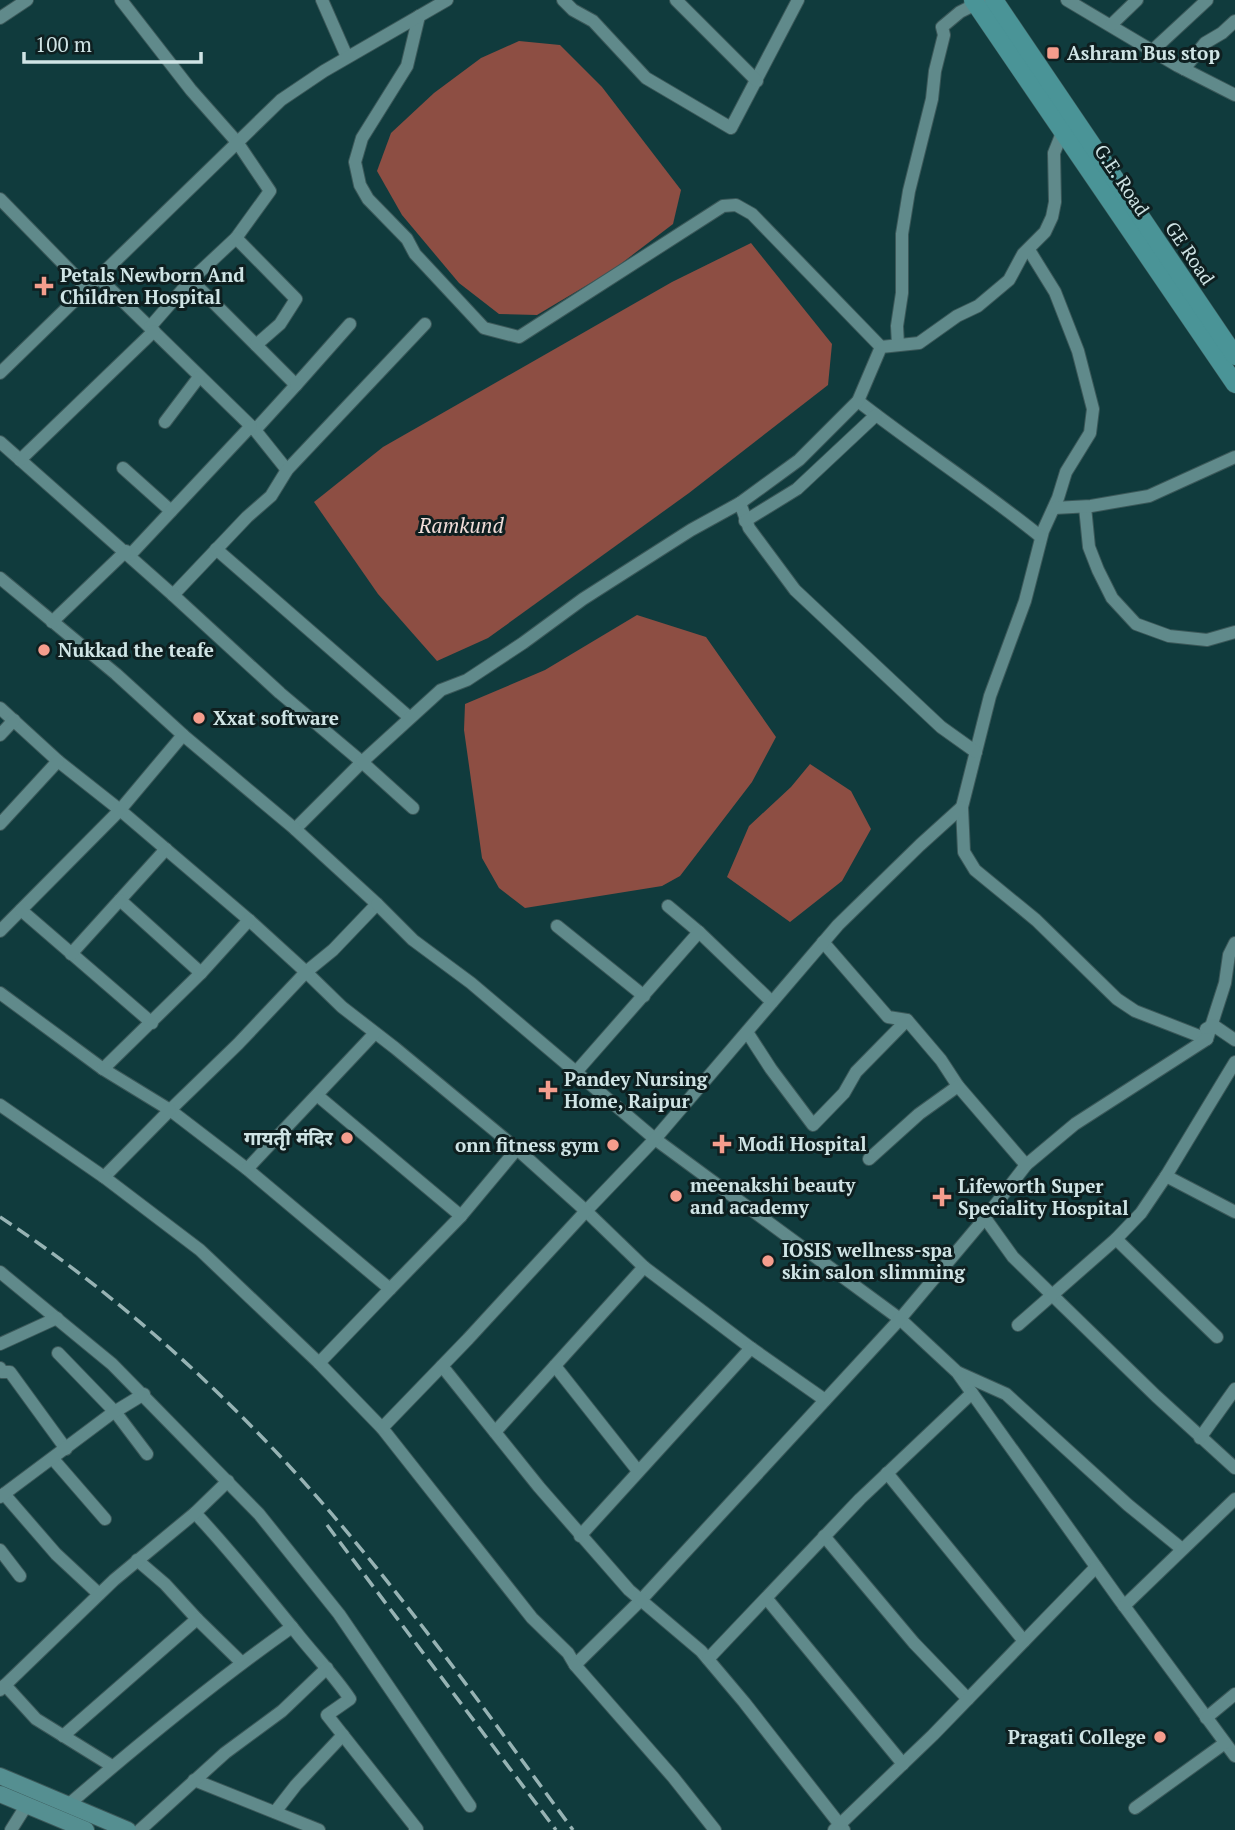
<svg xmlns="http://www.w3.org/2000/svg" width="1235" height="1830" font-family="'PT Serif','Noto Sans Devanagari',serif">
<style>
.water{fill:#8d4e43}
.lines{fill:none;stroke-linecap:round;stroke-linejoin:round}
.street-casing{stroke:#3b5859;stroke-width:14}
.secondary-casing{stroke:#3b5859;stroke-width:18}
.primary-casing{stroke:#3b5859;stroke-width:19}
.street{stroke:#608a8b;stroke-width:12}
.secondary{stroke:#558f91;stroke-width:16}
.primary{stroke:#4a9497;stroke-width:18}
.rail{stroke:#97b3b4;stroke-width:3.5;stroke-dasharray:14 7;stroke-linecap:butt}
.poi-dot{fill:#f59d8d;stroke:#0e1f20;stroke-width:2.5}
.labels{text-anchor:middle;stroke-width:6;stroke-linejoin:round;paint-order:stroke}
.poi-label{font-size:19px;font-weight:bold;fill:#cfe4e5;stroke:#0e1f20;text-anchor:start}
.street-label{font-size:19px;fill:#cfe4e5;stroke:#0e1f20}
.water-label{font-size:21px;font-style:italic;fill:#f1ddd9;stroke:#0e1f20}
</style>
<rect width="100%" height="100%" fill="#103b3d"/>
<g class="water">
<polygon points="519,41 560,45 602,87 681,190 673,224 614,269 537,315 499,314 459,283 402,215 377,171 391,133 434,93 481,58"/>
<polygon points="751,243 832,344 828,385 689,493 488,638 437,661 378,594 314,502 383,447 672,282"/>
<polygon points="637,615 706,637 776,737 752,782 680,876 662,886 525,908 499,888 482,858 464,730 465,704 545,670"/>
<polygon points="810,764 851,791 871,829 842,881 790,922 727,877 749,826 791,787"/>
</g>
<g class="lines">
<g class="street-casing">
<g id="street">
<polyline points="121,0 191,90 237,142 270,191 236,238"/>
<polyline points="322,0 347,57"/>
<polyline points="563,0 573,10 593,21 646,78 731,128 798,0"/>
<polyline points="676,0 757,81"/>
<polyline points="1067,0 1178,66 1235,95"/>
<polyline points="419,16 407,66 362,138 355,162 360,185 368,199 407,239 415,254 484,328 519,337 723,206 736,205 752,214 881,347"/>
<polyline points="0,18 27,0"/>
<polyline points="1111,25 1137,0"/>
<polyline points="1153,50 1207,0"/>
<polyline points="1184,69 1205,43 1222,33 1235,21"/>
<polyline points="0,199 87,288"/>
<polyline points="1029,250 1055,292 1078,351 1093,409 1090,433 1066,472 1058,498 1043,531 1025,601 990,696 962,807 964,852 975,870 1036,920 1117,999 1135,1011 1207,1039 1225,983 1229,955 1235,943"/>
<polyline points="98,277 255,430 287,470"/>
<polyline points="191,280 296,385 255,430"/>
<polyline points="150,327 191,280 236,238 296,299 280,324 256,345"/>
<polyline points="898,345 897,326 902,293 902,234 909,191 932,99 935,71 944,35 942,27 960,12 984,0"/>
<polyline points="0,373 281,100 324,71 447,0"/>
<polyline points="296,385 350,324"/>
<path d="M858,401c60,47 124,88 183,136"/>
<polyline points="165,422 199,377"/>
<polyline points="0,442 173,595 247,517 271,496 287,470 425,324"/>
<polyline points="20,460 154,331"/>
<polyline points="123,468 171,511"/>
<polyline points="740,503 749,528 795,590 941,727 976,752"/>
<polyline points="1085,507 1089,547 1098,570 1112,598 1136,624 1169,636 1207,640 1235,632"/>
<polyline points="1054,508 1091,506 1149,496 1235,457"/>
<polyline points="745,521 797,489 876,415"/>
<polyline points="216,549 409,717"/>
<polyline points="130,555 251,426"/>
<polyline points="0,578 116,674 183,735"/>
<polyline points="173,595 280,693 362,762 295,829"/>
<polyline points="52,622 126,551"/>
<polyline points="0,708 58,761 120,810 249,920 306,972 238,1044 170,1110 247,1169 390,1289 461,1216 517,1149 395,1048 342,1007 306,972 333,950 377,904 295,829 183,735 120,810 0,931"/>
<polyline points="0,735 14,720"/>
<polyline points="413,808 362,762 441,690 467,680 523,643 583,599 691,530 740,503 799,460 858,401 881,347 919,343 957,316 978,306 1009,280 1023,254 1045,232 1052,217 1055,202 1054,153 1064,128"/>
<polyline points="0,824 58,761"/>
<polyline points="377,904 413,940 471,983 655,1139 900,1319 957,1372 1119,1599 1235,1756"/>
<polyline points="668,906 699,932"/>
<polyline points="21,910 152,1023"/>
<polyline points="557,926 644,996"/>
<polyline points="823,942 888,1017 907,1020 941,1060 958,1086"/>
<polyline points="71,954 166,849"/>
<polyline points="201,973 249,920"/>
<polyline points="0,993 103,1069 170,1110 104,1177"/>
<polyline points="1206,1029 1213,1025 1235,1040"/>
<polyline points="747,1032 771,1069 813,1125 844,1093 856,1072 907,1020"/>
<polyline points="1207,1039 1075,1124 1026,1165 985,1218 1013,1257 1156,1396 1235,1468"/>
<polyline points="103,1069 201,973 120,900"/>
<polyline points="576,1072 699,932 772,1002"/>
<polyline points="318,1096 461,1216"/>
<polyline points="0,1105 104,1177 200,1250 319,1363 382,1428 532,1618 568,1653 575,1665 641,1600 900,1319 985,1218"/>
<polyline points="869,1159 919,1114 958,1086 1026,1165"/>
<polyline points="247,1169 375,1033"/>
<polyline points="1166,1176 1235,1212"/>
<polyline points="1116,1239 1217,1337"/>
<polyline points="0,1272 112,1364 259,1514 339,1614 470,1806"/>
<polyline points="1018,1325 1116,1239 1141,1213 1166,1176 1235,1062"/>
<polyline points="0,1344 57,1318"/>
<polyline points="58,1353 116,1413 147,1454"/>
<polyline points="319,1363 390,1289"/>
<polyline points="442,1366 539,1487 629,1590 701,1651 744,1702 844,1830"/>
<polyline points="555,1366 638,1471"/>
<polyline points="0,1368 2,1372 10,1372 66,1449"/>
<polyline points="959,1373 1006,1394 1128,1505 1182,1549"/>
<polyline points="825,1400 751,1348 644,1267 586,1211 655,1139 838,925 920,845 962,807"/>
<polyline points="382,1428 468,1339 586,1211 517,1149"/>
<polyline points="495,1432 644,1267"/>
<polyline points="1200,1438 1235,1389"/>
<polyline points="53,1459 105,1519"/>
<polyline points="887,1473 1024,1641"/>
<polyline points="4,1494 56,1554 99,1594"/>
<polyline points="0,1497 111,1414 144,1394"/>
<path d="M195,1513c36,38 68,79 101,119 18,23 38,43 54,67l-23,16 90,114 -2,1"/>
<polyline points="580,1536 751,1348"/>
<polyline points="824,1536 914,1643 968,1699"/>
<polyline points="0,1550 20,1576"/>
<polyline points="137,1560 165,1584 197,1619"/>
<polyline points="767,1599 903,1764"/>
<polyline points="1124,1606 1235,1499"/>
<polyline points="708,1659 860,1499 972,1393"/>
<polyline points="575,1665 673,1777 715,1830"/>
<polyline points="5,1685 36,1719 112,1766"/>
<polyline points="0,1690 114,1580 195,1513 228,1481"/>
<polyline points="1206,1718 1235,1694"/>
<polyline points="63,1736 197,1619 241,1662"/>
<polyline points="194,1780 319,1830"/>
<path d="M68,1805c72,-62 146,-123 224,-178"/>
<polyline points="1135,1808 1225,1743"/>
<polyline points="275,1812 296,1785 343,1735"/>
<polyline points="11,1830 26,1806"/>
<polyline points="140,1830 225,1753 282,1711 327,1668"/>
<polyline points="834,1830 933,1735 1096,1567"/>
</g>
</g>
<g class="secondary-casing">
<g id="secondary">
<polyline points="0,1776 128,1830"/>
<polyline points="0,1794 86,1830"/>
</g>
</g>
<g class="primary-casing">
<g id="primary">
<polyline points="973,0 1235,384"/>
<polyline points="994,0 1235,356"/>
</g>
</g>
<use href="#street" class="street"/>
<use href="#secondary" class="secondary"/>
<use href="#primary" class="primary"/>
<g class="rail">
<path d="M0,1217c132,87 251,199 352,321 78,94 149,194 221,292"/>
<polyline points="327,1525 556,1830"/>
</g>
</g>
<g class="poi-dot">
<rect x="1046" y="46" width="14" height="14" rx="3.5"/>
<path d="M40.5 275.5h7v7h7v7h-7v7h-7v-7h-7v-7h7z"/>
<circle cx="44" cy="650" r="7"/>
<circle cx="199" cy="718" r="7"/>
<path d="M544.5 1079.5h7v7h7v7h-7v7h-7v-7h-7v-7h7z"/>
<circle cx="347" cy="1138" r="7"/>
<path d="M718.5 1133.5h7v7h7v7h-7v7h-7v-7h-7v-7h7z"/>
<circle cx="613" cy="1145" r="7"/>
<circle cx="676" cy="1196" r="7"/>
<path d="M938.5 1186.5h7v7h7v7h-7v7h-7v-7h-7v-7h7z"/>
<circle cx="768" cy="1261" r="7"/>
<circle cx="1160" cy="1737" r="7"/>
</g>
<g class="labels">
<g class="poi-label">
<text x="1067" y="60">Ashram Bus stop</text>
<text x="60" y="282">Petals Newborn And<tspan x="60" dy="22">Children Hospital</tspan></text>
<text x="58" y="657">Nukkad the teafe</text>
<text x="213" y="725">Xxat software</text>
<text x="564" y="1086">Pandey Nursing<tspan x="564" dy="22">Home, Raipur</tspan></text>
<text x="333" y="1145" text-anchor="end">गायतृी मंदिर</text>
<text x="738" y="1151">Modi Hospital</text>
<text x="599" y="1152" text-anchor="end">onn fitness gym</text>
<text x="690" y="1192">meenakshi beauty<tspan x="690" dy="22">and academy</tspan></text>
<text x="958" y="1193">Lifeworth Super<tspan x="958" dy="22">Speciality Hospital</tspan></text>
<text x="782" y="1257">IOSIS wellness-spa<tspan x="782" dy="22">skin salon slimming</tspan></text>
<text x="1146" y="1744" text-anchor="end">Pragati College</text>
</g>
<g class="street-label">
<text transform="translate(1122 180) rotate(56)" y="7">G.E. Road</text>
<text transform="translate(1190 253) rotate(56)" y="7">GE Road</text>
</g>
<g class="water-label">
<text x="461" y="533">Ramkund</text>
</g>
</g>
<path d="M24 52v10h177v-10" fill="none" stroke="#cfe4e5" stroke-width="3.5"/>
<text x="35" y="52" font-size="21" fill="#cfe4e5" stroke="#0e1f20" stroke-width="5" paint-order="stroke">100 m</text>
</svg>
